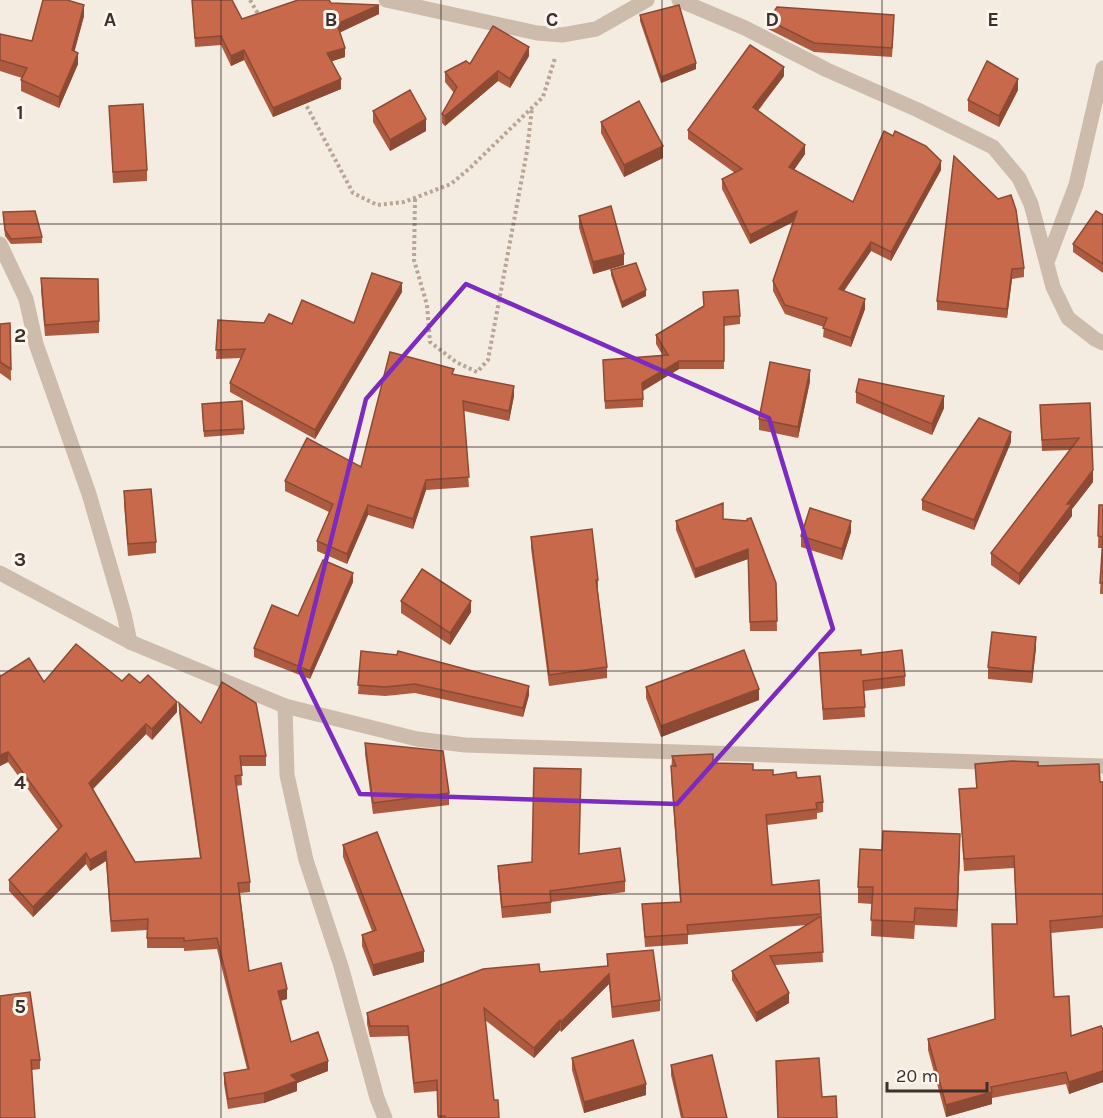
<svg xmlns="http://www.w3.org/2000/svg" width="1103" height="1118" font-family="Karla,sans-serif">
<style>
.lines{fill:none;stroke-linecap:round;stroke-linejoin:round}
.path{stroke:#b9a596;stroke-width:4;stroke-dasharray:3 3;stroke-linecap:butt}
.minor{stroke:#cdbbac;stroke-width:15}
.wall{fill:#ac5a40}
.shaded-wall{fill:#8c4a34}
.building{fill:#c8694b;stroke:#8c4a34;stroke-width:1.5}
.marked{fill:none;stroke:#7b2cbf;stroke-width:4.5;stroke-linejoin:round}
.grid{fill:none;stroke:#3b302b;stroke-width:1.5;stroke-opacity:0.55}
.grid-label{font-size:20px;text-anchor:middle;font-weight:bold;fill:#3b302b;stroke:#fbf5ee;stroke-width:6;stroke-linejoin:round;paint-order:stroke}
</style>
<rect width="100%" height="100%" fill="#f4ebe1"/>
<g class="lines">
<g class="path">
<polyline points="250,0 260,17"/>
<polyline points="304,101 353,193 377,205 404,202 451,184 471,167 543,97 555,58"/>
<polyline points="415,199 414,260 427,305 430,342 456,362 477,372 488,360 527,151 532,108"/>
</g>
<g class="minor">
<polyline points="386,0 537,33 562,35 596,29 647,0"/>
<polyline points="679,0 745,28 827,70 918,110 993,147 1019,178 1031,204 1053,287 1068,318 1095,339 1103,343"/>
<polyline points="0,244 26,299 36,344 89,494 124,614 130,642"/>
<polyline points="1047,262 1076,185 1103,68"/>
<polyline points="0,573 130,642 285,706 417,739 465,745 1103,766"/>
<polyline points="285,706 287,775 306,860 341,966 377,1098 385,1118"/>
</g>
</g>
<g class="wall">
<polygon points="192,0 232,0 242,19 331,3 379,14 340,32 345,57 331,61 341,89 273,117 244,60 231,66 221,45 195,47"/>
<polygon points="640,15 696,69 661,83 640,21"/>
<polygon points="84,16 74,51 78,64 59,108 21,91 21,80 22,78 0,71 0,34 32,41"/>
<polygon points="768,20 894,24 892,57 814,52 768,29"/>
<polygon points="529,56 510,88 498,81 445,126 442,123 442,114 454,93 445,82 445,72 470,64"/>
<polygon points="784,76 758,111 805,154 794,170 853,202 941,170 891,261 871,251 844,291 865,309 851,347 823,337 824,327 785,314 773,291 773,281 793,222 750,244 722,189 722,179 735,173 688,139 688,130"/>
<polygon points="1018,90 999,127 968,111 968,100"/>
<polygon points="109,106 147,170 147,181 113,183"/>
<polygon points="373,111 426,131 390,151 373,122"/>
<polygon points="601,122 663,158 624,177 601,133"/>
<polygon points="954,156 1024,268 1024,277 1012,279 1007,318 937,310 937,301"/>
<polygon points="3,212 42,237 42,243 11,244 5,236"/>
<polygon points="1103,215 1103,273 1073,252 1073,244"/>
<polygon points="579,216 624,265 593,274 579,228"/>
<polygon points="611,270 646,296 622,308 611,275"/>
<polygon points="41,278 99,321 99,333 45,336 41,290"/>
<polygon points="402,292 315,439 230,392 230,383 241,358 216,359 218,320 292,324 354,323"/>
<polygon points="703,306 740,316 740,324 724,326 724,369 679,369 643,391 643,407 605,409 603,360 663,356 656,344 656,335"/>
<polygon points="10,323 11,381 0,373 0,324"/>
<polygon points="454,374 514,396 509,421 464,411 469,487 426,490 413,529 368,515 347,564 317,551 317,541 329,512 285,491 285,481 361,467"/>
<polygon points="810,381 798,438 759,430 759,419"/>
<polygon points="856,392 944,408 932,435 856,403"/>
<polygon points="1090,403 1093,482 1072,509 1072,516 1019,585 991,565 991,553 1070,450 1042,451 1040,416"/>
<polygon points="202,410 244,429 244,434 204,437"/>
<polygon points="1011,442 974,530 922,510 922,500"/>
<polygon points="124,491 156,542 156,553 128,556 124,503"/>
<polygon points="1099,505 1103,505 1103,594 1100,594 1102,548 1098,548"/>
<polygon points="723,519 776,583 777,631 750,631 748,559 695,578 676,530 676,521"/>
<polygon points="851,532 842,560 801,547 801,536"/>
<polygon points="531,537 598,580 598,591 607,667 607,678 549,686 531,548"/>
<polygon points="353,582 310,679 254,657 254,648 298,616"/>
<polygon points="401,601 471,612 450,645 401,613"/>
<polygon points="1036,648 1032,683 988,679 988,667"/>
<polygon points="361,651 529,695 523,717 415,693 385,696 358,694"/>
<polygon points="819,653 861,655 905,676 905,686 864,691 865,717 823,720"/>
<polygon points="0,675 1,676 44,682 122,681 140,683 177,712 152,740 146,734 93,789 135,862 200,858 179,713 179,703 201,723 266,756 266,766 241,766 242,785 236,786 250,882 250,892 240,893 249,971 287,999 281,1001 291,1042 328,1071 297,1083 297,1091 264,1103 228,1109 224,1084 224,1073 247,1069 217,949 184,951 184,948 147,948 147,930 111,932 106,861 90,871 86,864 33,917 9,891 9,880 58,830 8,762 0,766"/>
<polygon points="646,687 759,700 661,737 646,698"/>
<polygon points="365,743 449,793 449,805 373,814 365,754"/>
<polygon points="672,756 773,775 797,778 823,802 823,812 817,813 817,819 767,825 772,885 819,880 823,962 775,965 789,1003 756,1022 732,980 732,971 807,925 688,935 688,944 645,947 642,904 680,902 671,776"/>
<polygon points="975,764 1038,766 1100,782 1103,782 1103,928 1051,933 1054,997 1071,1036 1103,1028 1103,1082 1069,1094 1066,1084 992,1098 992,1104 946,1117 928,1050 928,1039 995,1019 1017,924 1014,868 964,871 959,789 976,788"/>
<polygon points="343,845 424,962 373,976 362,946 362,935 372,931 343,857"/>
<polygon points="882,850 960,851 957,927 915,925 914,939 871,936 872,904 858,903 858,887"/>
<polygon points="580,854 625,881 625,892 551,902 551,913 502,918 498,876 498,866 532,862"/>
<polygon points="607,954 660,1000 660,1011 612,1018 609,984 561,1032 560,1030 534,1058 485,1020 494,1100 499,1118 438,1118 437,1091 414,1093 408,1036 370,1037 367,1024 367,1013 540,972 607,966"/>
<polygon points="0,996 40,1060 40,1069 32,1070"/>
<polygon points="572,1058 646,1095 584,1113 572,1070"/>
<polygon points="671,1065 727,1118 681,1118 671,1075"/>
</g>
<g class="shaded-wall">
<polygon points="84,5 84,16 72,61 72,50"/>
<polygon points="379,5 379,14 337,34 337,24"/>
<polygon points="529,47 529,56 510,88 510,79"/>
<polygon points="345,48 345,57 327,63 327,53"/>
<polygon points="244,50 244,60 231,66 231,56"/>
<polygon points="78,53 78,64 59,108 59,97"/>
<polygon points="696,63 696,69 661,83 661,77"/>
<polygon points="784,67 784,76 753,116 753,107"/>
<polygon points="498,71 498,81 445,126 445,116"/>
<polygon points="341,79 341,89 273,117 273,108"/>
<polygon points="1018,79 1018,90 999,127 999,116"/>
<polygon points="426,119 426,131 390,151 390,140"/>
<polygon points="805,145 805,154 789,177 789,167"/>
<polygon points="663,146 663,158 624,177 624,165"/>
<polygon points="941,161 941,170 891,261 891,252"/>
<polygon points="797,211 797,220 750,244 750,235"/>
<polygon points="871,242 871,251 839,298 839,289"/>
<polygon points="624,254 624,265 593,274 593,262"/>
<polygon points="1012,269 1012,279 1007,318 1007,309"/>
<polygon points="402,283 402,292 315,439 315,430"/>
<polygon points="646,290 646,296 622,308 622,302"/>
<polygon points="865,299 865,309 851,347 851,338"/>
<polygon points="679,361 679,369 642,391 642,383"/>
<polygon points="810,370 810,381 798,438 798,427"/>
<polygon points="514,386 514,396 509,421 509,411"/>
<polygon points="944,396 944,408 932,435 932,424"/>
<polygon points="1011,432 1011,442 974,530 974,520"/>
<polygon points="1093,470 1093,482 1072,509 1072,516 1019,585 1019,574 1067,504"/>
<polygon points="426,480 426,490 413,529 413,519"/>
<polygon points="368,505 368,515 347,564 347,554"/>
<polygon points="851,521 851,532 842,560 842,549"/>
<polygon points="748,549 748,559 695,578 695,569"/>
<polygon points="353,573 353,582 310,679 310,671"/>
<polygon points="471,601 471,612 450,645 450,633"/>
<polygon points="1036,637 1036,648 1032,683 1032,672"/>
<polygon points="529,686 529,695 523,717 523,708"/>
<polygon points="759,689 759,700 661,737 661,726"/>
<polygon points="177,702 177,712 152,740 152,729"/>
<polygon points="146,724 146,734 89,793 89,783"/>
<polygon points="8,752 8,762 0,766 0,755"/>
<polygon points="960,834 960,851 957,927 957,910"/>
<polygon points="106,851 106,861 90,871 90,860"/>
<polygon points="86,853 86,864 33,917 33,907"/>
<polygon points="424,951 424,962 373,976 373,965"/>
<polygon points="609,974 609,984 561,1032 561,1022"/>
<polygon points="287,989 287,999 278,1001 278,991"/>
<polygon points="789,993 789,1003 756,1022 756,1013"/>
<polygon points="560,1020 560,1030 534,1058 534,1048"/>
<polygon points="328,1061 328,1071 297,1083 297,1091 264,1103 264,1093 291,1075"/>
<polygon points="1103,1071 1103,1082 1069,1094 1069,1082"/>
<polygon points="646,1084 646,1095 584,1113 584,1102"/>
<polygon points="992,1092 992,1104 946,1117 946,1105"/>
</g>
<g class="building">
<polygon points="43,0 67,0 84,5 72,50 78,53 59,97 21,80 27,68 0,60 0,34 32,41"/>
<polygon points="192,0 232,0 242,19 298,0 329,0 331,3 379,5 337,24 345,48 327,53 341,79 273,108 244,50 231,56 221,36 195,38"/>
<polygon points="679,5 696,63 661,77 640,15"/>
<polygon points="777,7 894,15 892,48 814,43 768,20"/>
<polygon points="493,26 529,47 510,79 498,71 445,116 442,114 457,87 445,72 466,61 470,64"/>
<polygon points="750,45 784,67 753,107 805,145 789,167 853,202 884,131 893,136 895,131 926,146 941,161 891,252 871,242 839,289 865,299 851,338 823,328 827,318 785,305 773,281 797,211 750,235 722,179 742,169 688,130"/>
<polygon points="987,61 1018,79 999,116 968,100"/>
<polygon points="410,90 426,119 390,140 373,111"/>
<polygon points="639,101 663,146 624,165 601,122"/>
<polygon points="143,104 147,170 113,172 109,106"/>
<polygon points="954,156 998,199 1011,195 1016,210 1024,268 1012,269 1007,309 937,301"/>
<polygon points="611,206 624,254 593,262 579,216"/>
<polygon points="35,211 42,237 11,239 5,230 3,212"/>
<polygon points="1096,211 1103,215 1103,264 1073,244"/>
<polygon points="636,263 646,290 622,302 611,270"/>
<polygon points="372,273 402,283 315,430 230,383 245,349 216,350 218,320 264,323 269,314 292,324 302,300 354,323"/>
<polygon points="41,278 98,279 99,321 45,325"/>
<polygon points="738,290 740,316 724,317 724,361 679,361 642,383 643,399 605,401 603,360 668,355 656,335 704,306 703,292"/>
<polygon points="10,323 11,369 0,362 0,324"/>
<polygon points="390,352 454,369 452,374 514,386 509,411 463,401 469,477 426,480 413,519 368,505 347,554 317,541 333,504 285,481 307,438 361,467"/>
<polygon points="770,362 810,370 798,427 759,419"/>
<polygon points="859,379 944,396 932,424 856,392"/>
<polygon points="242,401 244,429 204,431 202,404"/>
<polygon points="1090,403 1093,470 1067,504 1072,504 1019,574 991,553 1079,438 1042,440 1040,405"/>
<polygon points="979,418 1011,432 974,520 922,500"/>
<polygon points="151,489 156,542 128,544 124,491"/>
<polygon points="723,503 723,519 747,521 747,519 751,518 776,583 777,621 750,622 748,549 695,569 676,521"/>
<polygon points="1099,505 1103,505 1103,583 1100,583 1103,537 1098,536"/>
<polygon points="810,508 851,521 842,549 801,536"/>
<polygon points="592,529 598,580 596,580 607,667 549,675 531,537"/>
<polygon points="323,560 353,573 310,671 254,648 272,605 298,616"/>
<polygon points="422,569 471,601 450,633 401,601"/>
<polygon points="992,632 1036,637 1032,672 988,667"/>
<polygon points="76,644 122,681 129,674 140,683 148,675 177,702 152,729 146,724 89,783 135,862 201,858 179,703 201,723 222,682 256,703 266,756 240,756 242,775 235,776 250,882 238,883 249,971 281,963 287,989 278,991 291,1042 318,1032 328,1061 291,1075 297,1081 264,1093 228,1099 224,1073 249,1069 217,938 184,941 184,938 147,938 148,919 111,921 106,851 90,860 86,853 33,907 9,880 62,826 8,752 0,755 0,675 1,676 29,658 44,682"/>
<polygon points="744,650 759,689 661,726 646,687"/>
<polygon points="861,650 861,655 902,650 905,676 863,681 865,707 823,709 819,653"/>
<polygon points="361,651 397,655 398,651 529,686 523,708 415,684 385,687 358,685"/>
<polygon points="365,743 443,751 449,793 373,803"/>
<polygon points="713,754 713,763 753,764 753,770 773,770 773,775 796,772 797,778 820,776 823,802 816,803 817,809 766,815 772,885 819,880 821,914 687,925 688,934 645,937 642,904 681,902 671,766 676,766 672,756"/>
<polygon points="1012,761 1038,762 1038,766 1099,764 1100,782 1103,782 1103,916 1050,921 1054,997 1069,996 1071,1036 1101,1026 1102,1028 1103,1028 1103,1071 1069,1082 1066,1072 991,1087 992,1092 946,1105 928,1039 995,1019 992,924 1017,924 1014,856 964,859 959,789 977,788 975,764"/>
<polygon points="534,768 581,769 579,854 620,848 625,881 550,891 551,902 502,907 498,866 532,862"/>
<polygon points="883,831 960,834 957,910 915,908 914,922 871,920 873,887 858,887 860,849 882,850"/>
<polygon points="377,832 424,951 373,965 362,935 376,930 343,845"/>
<polygon points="821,916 823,952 770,956 789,993 756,1013 732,971"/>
<polygon points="653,950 660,1000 612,1007 609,974 561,1022 560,1020 534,1048 484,1008 494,1100 498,1100 499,1118 445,1118 445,1116 438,1116 437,1080 414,1083 408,1026 370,1026 367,1013 483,969 539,964 540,972 608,966 607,954"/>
<polygon points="30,992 40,1060 31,1060 35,1118 0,1118 0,996"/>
<polygon points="633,1040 646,1084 584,1102 572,1058"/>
<polygon points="712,1055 727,1118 683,1118 671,1065"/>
<polygon points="819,1058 822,1097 836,1096 837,1118 778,1118 776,1061"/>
</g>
<path class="marked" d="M466,284l303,134 64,211 -156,175 -317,-10 -61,-125 67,-270z"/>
<path class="grid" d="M221,0v1118M441,0v1118M662,0v1118M882,0v1118M0,224h1103M0,447h1103M0,671h1103M0,894h1103"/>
<g class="grid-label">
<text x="110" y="26">A</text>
<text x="331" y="26">B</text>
<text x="552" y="26">C</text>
<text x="772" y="26">D</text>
<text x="993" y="26">E</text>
<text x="20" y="119">1</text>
<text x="20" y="342">2</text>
<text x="20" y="566">3</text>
<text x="20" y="789">4</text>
<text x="20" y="1013">5</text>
</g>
<path d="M887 1082v9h100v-9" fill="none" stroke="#3b302b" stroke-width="3"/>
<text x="896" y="1082" font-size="18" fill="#3b302b" stroke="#fbf5ee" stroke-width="4.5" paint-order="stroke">20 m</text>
</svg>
